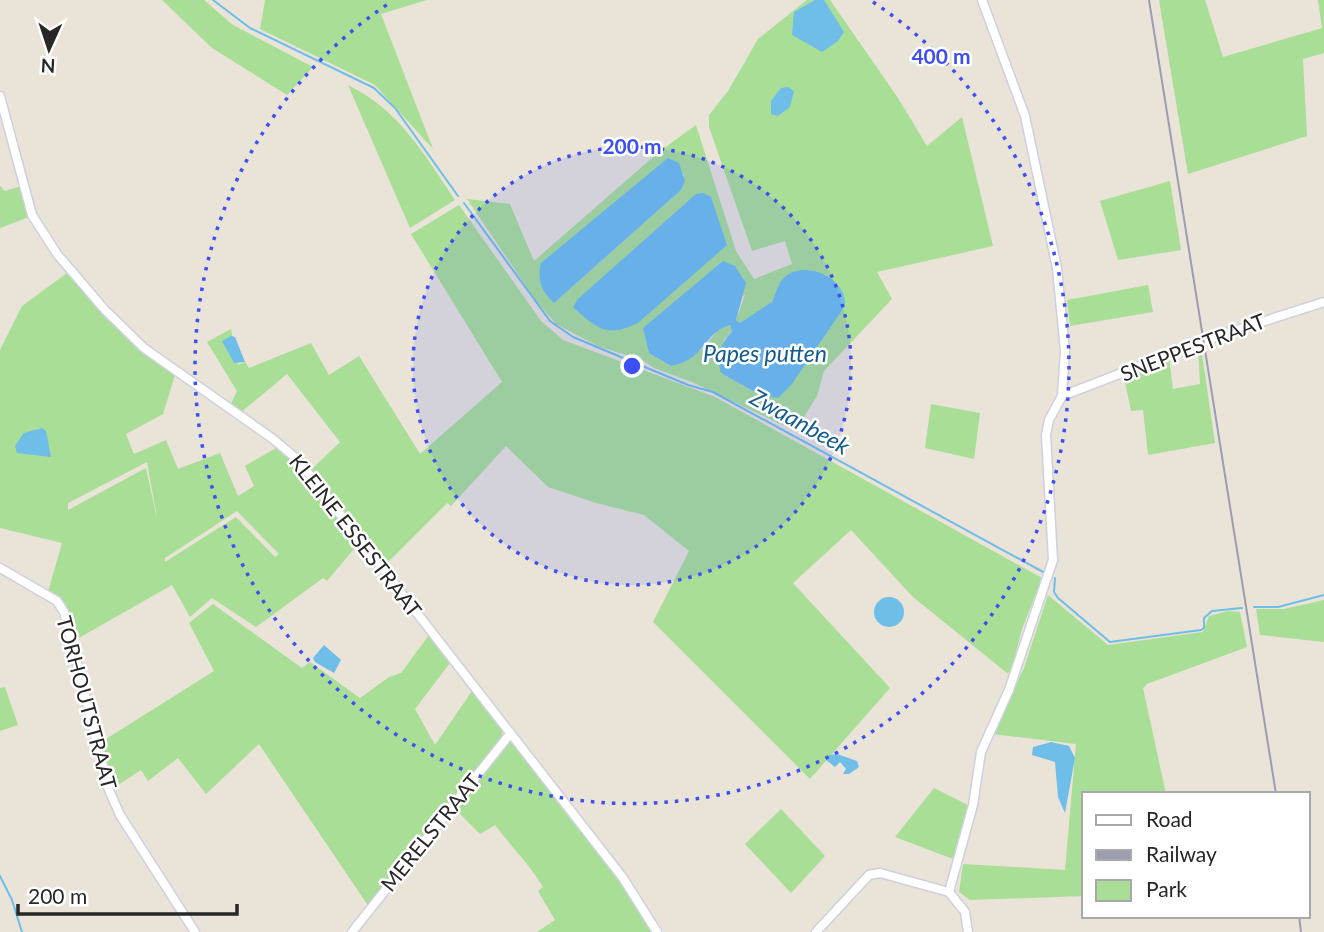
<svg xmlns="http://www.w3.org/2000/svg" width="1324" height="932" font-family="Lato,sans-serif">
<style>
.green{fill:#a9de96;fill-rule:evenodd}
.water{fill:#6ebee9}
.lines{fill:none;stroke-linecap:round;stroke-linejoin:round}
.stream{stroke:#6ebee9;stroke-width:2}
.minor-casing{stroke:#ced0e0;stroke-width:11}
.minor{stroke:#fff;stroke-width:8}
.rail{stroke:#9c9db1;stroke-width:2}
.ring{fill:none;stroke:#3d4ff2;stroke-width:3.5;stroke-dasharray:3.5 7}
.labels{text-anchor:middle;stroke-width:5;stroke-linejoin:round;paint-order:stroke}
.street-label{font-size:21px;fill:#272727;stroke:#fff}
.water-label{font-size:23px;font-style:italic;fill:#125a8f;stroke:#fff}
.centre{fill:#3d4ff2;stroke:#fff;stroke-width:3.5}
.ring-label{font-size:21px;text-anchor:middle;font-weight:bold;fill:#3d4ff2;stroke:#fff;stroke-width:5;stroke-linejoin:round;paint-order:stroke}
</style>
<rect width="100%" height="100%" fill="#e9e3d8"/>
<g class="green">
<polygon points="162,0 204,0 233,25 313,67 287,95 212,48"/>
<polygon points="265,0 427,0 381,14 433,149 375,85 260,29"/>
<path d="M807,0h23l68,98 29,48 35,-29 31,129 -116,26 15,27 -68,72 -7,25 -22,35 -103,-49 -38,-14 -10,-7 -46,-15 -42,-22 -20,-23 -69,-102 43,5 24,57 126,-110 36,-26 40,126 18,28 38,-15 -7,-23 -33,10 -43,-124v-12l19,-24 30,-52zM684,173l-3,17 -127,113zM798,271l14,1 33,34 -16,21 -71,67 -37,-21 3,-33 8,-8 -2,-7 -11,3 -15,20 -33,18 -22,-13 -2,-13 98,-45 -9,25 4,3c9,-3 28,-15 33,-23 9,-14 6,-23 25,-29z"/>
<polygon points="1159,0 1205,0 1223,57 1322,28 1318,0 1324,0 1324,53 1303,59 1307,136 1188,174"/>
<path d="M348,85c51,25 76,69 107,115l-45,28z"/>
<polygon points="1170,181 1181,250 1118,260 1100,201"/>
<polygon points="0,186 5,191 21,186 29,217 0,228"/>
<polygon points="459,205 541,321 563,340 715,397 1042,578 1022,629 1011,672 1007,673 913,597 851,530 793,583 890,688 810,779 653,622 689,551 644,515 596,503 548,487 506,446 451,506 447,503 384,566 310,471 340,442 287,374 240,413 230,406 237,391 207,342 231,329 238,365 245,362 249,368 311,343 329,375 359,356 420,454 502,382 411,234"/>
<path d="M67,273l70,72 38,30 -12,39 -37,20 8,20 32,-14 12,29 42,-16 18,43 16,-10 -9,-20 31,-18 18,14 65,81 -32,38 -4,-3 -67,49 -44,-29 -22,19 -18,-32 -95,54 -10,-31 -19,-16 14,-49 -62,-15v-178l22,-44zM147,462l11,62 -12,-56 -78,42v-7zM237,511l42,43 -4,3 -39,-40 -71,45v-4z"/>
<polygon points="1148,285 1153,312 1070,326 1067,300"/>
<polygon points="1198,347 1201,347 1215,443 1148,455 1143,410 1131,411 1124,377 1169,358 1173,389 1200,384"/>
<polygon points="931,404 980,413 974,459 925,448"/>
<polygon points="1048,595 1108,645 1203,632 1209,616 1228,611 1240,612 1247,647 1147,684 1143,688 1166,794 1084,794 1084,896 970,900 959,892 963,864 1065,870 1076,744 992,734 1024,668"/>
<polygon points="1324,600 1324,642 1260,635 1256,609 1284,609"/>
<polygon points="213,604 302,668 310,662 360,698 389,677 401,673 429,635 450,663 415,709 435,745 472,691 502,727 502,739 369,907 259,744 206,794 178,758 148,781 141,770 112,789 98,744 214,671 189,623"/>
<polygon points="5,687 18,725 0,731 0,688"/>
<path d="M511,740l106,136 37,56h-117l18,-12 -17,-29 5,-4c-14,-23 -32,-41 -48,-62l-15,9 -27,-27z"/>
<polygon points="934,788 968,805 953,859 895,837"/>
<polygon points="781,809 825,856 791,893 745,844"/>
</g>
<g class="water">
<polygon points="815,0 824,0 844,32 838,41 822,52 792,35 794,12"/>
<polygon points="788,87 794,91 790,107 778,116 771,114 771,101 781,88"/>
<path d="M668,158l11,5 6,18 -4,9 -127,113c-13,-12 -17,-23 -13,-40z"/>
<path d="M703,193l8,4 16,48 -89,78c-31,15 -41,6 -65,-16l5,-8 118,-105z"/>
<path d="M723,261l12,5 11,17 -10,37 4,3 32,-21c5,-10 6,-22 17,-28 22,-13 59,7 56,32l-54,79 -13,13 -20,-4 -37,-21c-5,-16 -1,-29 11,-41l-2,-7c-28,8 -23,34 -59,41l-22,-13 -6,-25z"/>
<polygon points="231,336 235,337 245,362 234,363 222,341"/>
<polygon points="42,428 46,431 51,457 17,453 15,446 24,433"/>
<circle cx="889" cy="612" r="15"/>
<polygon points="324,645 341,660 334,673 315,662 313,658"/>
<polygon points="1051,742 1069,746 1075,758 1065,813 1058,797 1055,762 1032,755 1033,747"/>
<polygon points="837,754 857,761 859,767 849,774 843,774 846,769 840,762 835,767 826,760 829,755"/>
</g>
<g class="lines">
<g class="stream">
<polyline points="213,0 250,28 374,88 395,108 458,196"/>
<polyline points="464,203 550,321 573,337 688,385 713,392 1045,573"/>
<polyline points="1055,578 1054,592 1058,598 1110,642 1201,630 1204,628 1204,618 1212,611 1242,608"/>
<polyline points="1254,607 1278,607 1324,595"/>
<polyline points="0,876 12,900 22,932"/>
</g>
<g class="minor-casing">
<g id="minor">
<polyline points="0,96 32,215 57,254 105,310 144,348 273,439 298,460 623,878 657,932"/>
<polyline points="1062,396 1218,336 1324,302"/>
<polyline points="0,568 57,601 64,612 109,790 120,815 195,932"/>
<polyline points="949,892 973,805 981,752 1009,690 1053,560 1046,435 1049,420 1062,396 1065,351 1057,268 1025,116 982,0"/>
<polyline points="949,892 965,912 968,932"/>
<polyline points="352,932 510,734"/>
<polyline points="816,932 869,875 880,873 949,892"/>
</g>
</g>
<use href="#minor" class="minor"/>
<g class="rail">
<polyline points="1149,0 1276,794"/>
<polyline points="1299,916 1301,932"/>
</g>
</g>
<circle cx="632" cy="366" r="219" fill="#3d4ff2" fill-opacity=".12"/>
<g class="ring">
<circle cx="632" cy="366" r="219"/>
<path d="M873 2A437 437 0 1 1 391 2"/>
</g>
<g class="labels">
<g class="street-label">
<text transform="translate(1193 348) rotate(-21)" y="7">SNEPPESTRAAT</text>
<text transform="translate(355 536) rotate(52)" y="7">KLEINE ESSESTRAAT</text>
<text transform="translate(86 703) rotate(75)" y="7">TORHOUTSTRAAT</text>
<text transform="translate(431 833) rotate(-51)" y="7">MERELSTRAAT</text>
</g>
<g class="water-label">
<text x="765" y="362">Papes putten</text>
<text transform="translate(800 422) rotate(29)" y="8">Zwaanbeek</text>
</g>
</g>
<circle cx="632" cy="366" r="10" class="centre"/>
<g class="ring-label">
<text x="941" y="64">400 m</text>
<text x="632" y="154">200 m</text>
</g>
<rect x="1082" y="792" width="228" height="126" fill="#ffffff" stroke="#a9a9a9" stroke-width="2"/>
<rect x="1096" y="815" width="35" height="10" fill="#ffffff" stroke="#a9a9a9" stroke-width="2"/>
<text x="1146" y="827" font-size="21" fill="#272727">Road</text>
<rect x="1096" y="850" width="35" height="10" fill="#9c9db1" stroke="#a9a9a9" stroke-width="2"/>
<text x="1146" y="862" font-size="21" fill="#272727">Railway</text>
<rect x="1096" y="880" width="35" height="21" fill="#a9de96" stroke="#a9a9a9" stroke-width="2"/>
<text x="1146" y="897" font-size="21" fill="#272727">Park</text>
<g transform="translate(49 49) rotate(183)" stroke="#ffffff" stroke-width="5" paint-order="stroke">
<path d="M0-5L12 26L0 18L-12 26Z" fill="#272727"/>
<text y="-10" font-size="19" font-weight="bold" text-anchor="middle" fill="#272727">N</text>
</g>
<path d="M18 904v10h219v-10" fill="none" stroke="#272727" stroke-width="3.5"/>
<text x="28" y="904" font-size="21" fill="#272727" stroke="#ffffff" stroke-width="5" paint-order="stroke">200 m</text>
</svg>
